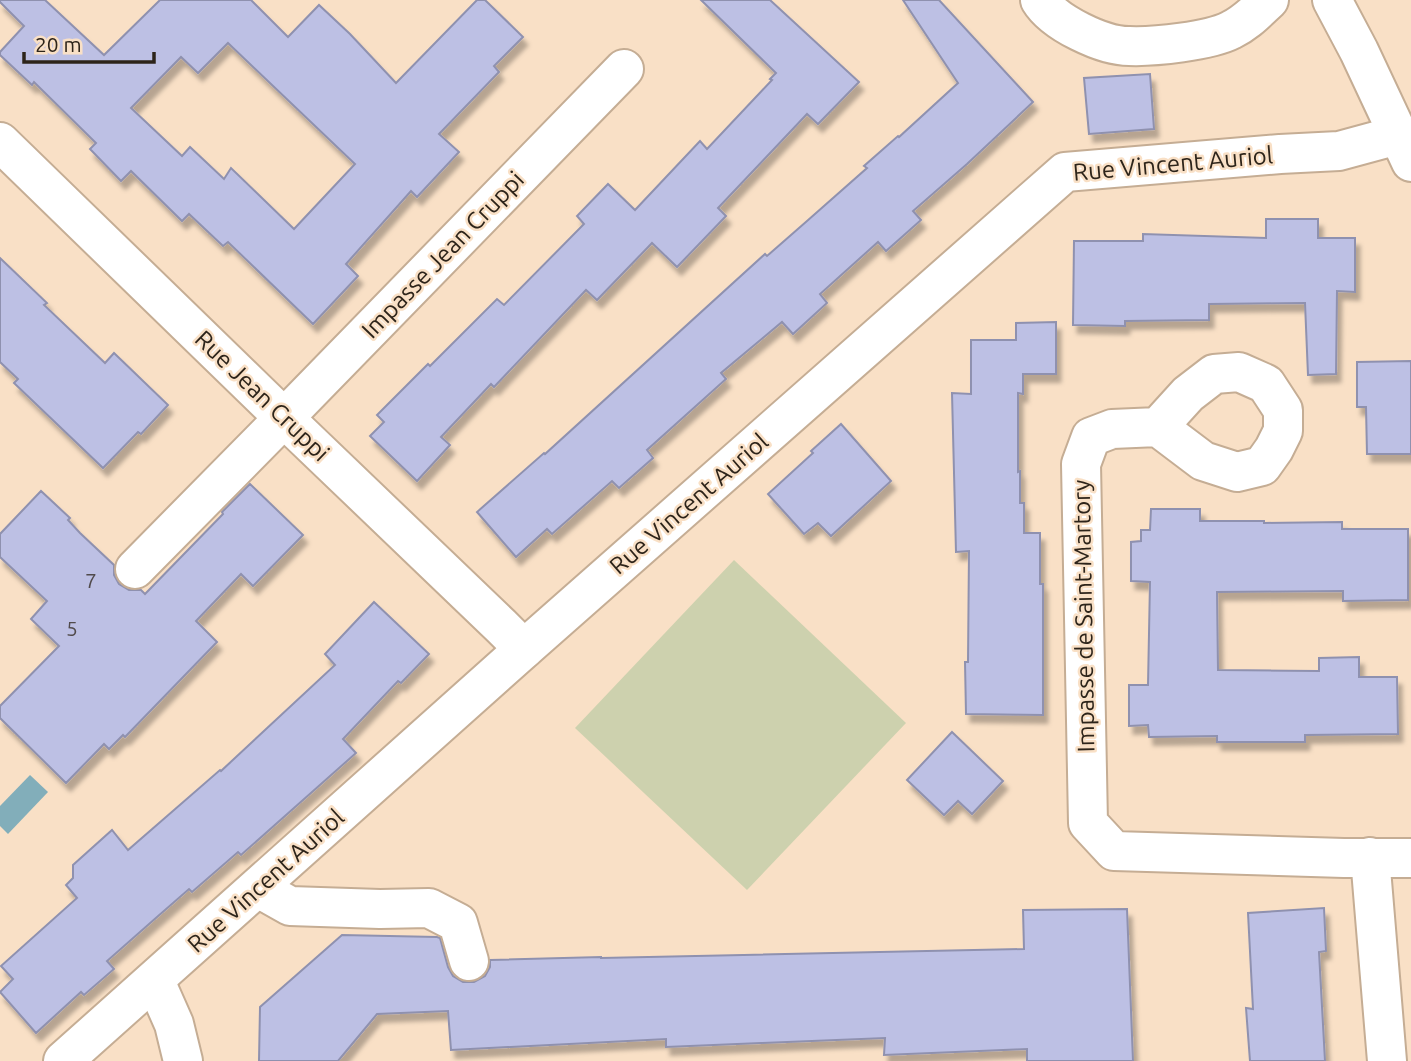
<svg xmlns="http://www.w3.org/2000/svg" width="1411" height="1061" font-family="Ubuntu,sans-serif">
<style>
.green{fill:#cdd1ae}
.water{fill:#82aeba}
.building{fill:#bdc0e4;stroke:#8f91af;stroke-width:2;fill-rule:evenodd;filter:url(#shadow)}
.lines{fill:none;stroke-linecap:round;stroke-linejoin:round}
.minor-casing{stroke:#c5ad94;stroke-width:42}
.minor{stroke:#fff;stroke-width:38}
.labels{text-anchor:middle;stroke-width:5;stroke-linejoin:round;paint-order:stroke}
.number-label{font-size:21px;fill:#514b4c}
.street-label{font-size:24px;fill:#2d241a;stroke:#f9e0c6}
</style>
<defs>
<filter id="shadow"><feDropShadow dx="4.5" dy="8" stdDeviation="2" flood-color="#0004"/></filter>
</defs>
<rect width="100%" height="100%" fill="#f9e0c6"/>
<polygon class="green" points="734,560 906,723 747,890 575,728"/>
<polygon class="water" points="30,775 48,792 8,834 0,826 0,806"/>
<g class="building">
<path d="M0,0h45l59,55 56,-55h91l37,37 31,-32 31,29 46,49 81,-83h8l38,37 -29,29 5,6 -60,62 20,18 -42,45 -6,-6 -65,73 12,12 -45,48 -85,-82 -5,4 -34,-32 -7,7 -51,-50 -10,10 -31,-32 6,-6 -62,-61 -2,3 -32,-30v-3l24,-26 -24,-24zM228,43l127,121 -61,65 -63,-61 -7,11 -34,-32 -8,9 -51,-48 50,-51 17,16z"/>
<polygon points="701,0 770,0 859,82 818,124 807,114 718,208 726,216 677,267 652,243 597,300 586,290 494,387 491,384 441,437 450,445 417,481 370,436 384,422 377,415 428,364 430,366 497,299 504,305 584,224 577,216 608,184 635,210 700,141 707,149 772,80 770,79 776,73"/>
<polygon points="903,0 939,0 1033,102 967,164 913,211 921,220 903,236 886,251 878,242 820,294 827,303 793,334 782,322 721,373 726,379 647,450 653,458 619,488 612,481 552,534 547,529 516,557 477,512 544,453 545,454 765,254 767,256 807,221 867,168 864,166 898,136 899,137 958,83"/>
<polygon points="1150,74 1154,129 1089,134 1084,78"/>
<polygon points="1266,219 1318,219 1318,238 1355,238 1355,292 1337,291 1336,374 1308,375 1305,303 1209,304 1209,320 1125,321 1125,326 1073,325 1074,241 1143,241 1143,234 1266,238"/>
<polygon points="0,258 47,303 44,305 105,363 114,353 168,405 141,434 138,432 103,468 14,383 18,379 0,362"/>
<polygon points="1056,322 1056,374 1023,374 1023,394 1018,393 1018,472 1020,471 1020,503 1024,503 1024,533 1040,533 1040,584 1043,584 1043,715 966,714 965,662 968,662 969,551 956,552 952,393 971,394 971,340 1016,340 1016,323"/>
<polygon points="1411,361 1411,454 1367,454 1366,407 1357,407 1357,362"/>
<polygon points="841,424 891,481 831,536 818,523 804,534 768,494 813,453 811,451"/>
<polygon points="250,484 303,535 253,586 241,574 196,621 217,642 125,737 123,735 109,749 104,744 66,783 0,718 0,706 59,646 31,619 47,601 0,557 0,534 41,491 70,518 68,520 80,533 114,565 114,575 119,584 129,590 141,590 145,594 223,514 222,512"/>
<polygon points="1151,509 1200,509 1200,521 1264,521 1264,523 1342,522 1342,529 1408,529 1408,600 1343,601 1343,591 1217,592 1218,670 1319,671 1319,658 1359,657 1359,677 1397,677 1398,734 1305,735 1305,742 1217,742 1217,736 1149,737 1148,725 1129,726 1129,685 1148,685 1150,582 1131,581 1131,542 1141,541 1141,530 1150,530"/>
<polygon points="374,602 429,654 401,683 398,681 343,739 356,753 241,855 238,852 192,892 189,889 157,917 107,961 114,969 84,995 81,992 36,1033 0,992 13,979 1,966 77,898 66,885 73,878 73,865 112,830 128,850 220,770 221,771 335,665 325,654"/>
<polygon points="952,732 1003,781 972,814 958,801 944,815 907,780"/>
<polygon points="1324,908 1326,951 1319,952 1325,1061 1250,1061 1246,1008 1253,1009 1248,913"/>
<polygon points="1127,909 1133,1061 1027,1061 1027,1049 884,1055 885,1038 666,1047 666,1039 451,1050 448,1011 377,1014 338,1061 259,1061 260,1007 342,935 437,937 440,938 448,967 453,976 463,982 474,982 485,976 490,967 490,960 601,957 601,958 1024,949 1023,910"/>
</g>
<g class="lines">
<g class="minor-casing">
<g id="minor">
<path d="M1040,0c14,23 63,46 89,46 25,1 81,-5 102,-16 15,-7 26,-19 38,-30"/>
<polyline points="1332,0 1359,51 1411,162"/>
<polyline points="0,142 284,418 501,626 524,649"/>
<polyline points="1158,427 1188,394 1214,374 1239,372 1266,384 1283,410 1283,431 1274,449 1262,466 1237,472 1203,461 1158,427 1112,429 1091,437 1081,464 1088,823 1114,851 1344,858 1411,858"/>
<polyline points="135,569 284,418 624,69"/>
<polyline points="1370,857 1387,1061"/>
<polyline points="258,888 290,906 380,909 429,908 458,923 469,961"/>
<polyline points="155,981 174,1024 183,1061"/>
<polyline points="63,1061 524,649 1065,172 1280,154 1339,151 1398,135"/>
</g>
</g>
<use href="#minor" class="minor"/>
</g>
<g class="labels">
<g class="number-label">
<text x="91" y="588">7</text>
<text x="72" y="636">5</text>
</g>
<g class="street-label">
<text transform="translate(1173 164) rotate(-5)" y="8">Rue Vincent Auriol</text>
<text transform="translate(443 255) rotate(-46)" y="8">Impasse Jean Cruppi</text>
<text transform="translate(262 396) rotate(44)" y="8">Rue Jean Cruppi</text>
<text transform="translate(689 504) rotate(-41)" y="8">Rue Vincent Auriol</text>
<text transform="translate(1084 616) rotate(-91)" y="8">Impasse de Saint-Martory</text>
<text transform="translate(266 881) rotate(-42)" y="8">Rue Vincent Auriol</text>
</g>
</g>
<path d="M24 52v10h130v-10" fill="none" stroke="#2d241a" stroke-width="3.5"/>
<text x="35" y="52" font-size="21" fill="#2d241a" stroke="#f9e0c6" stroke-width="5" paint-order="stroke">20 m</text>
</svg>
